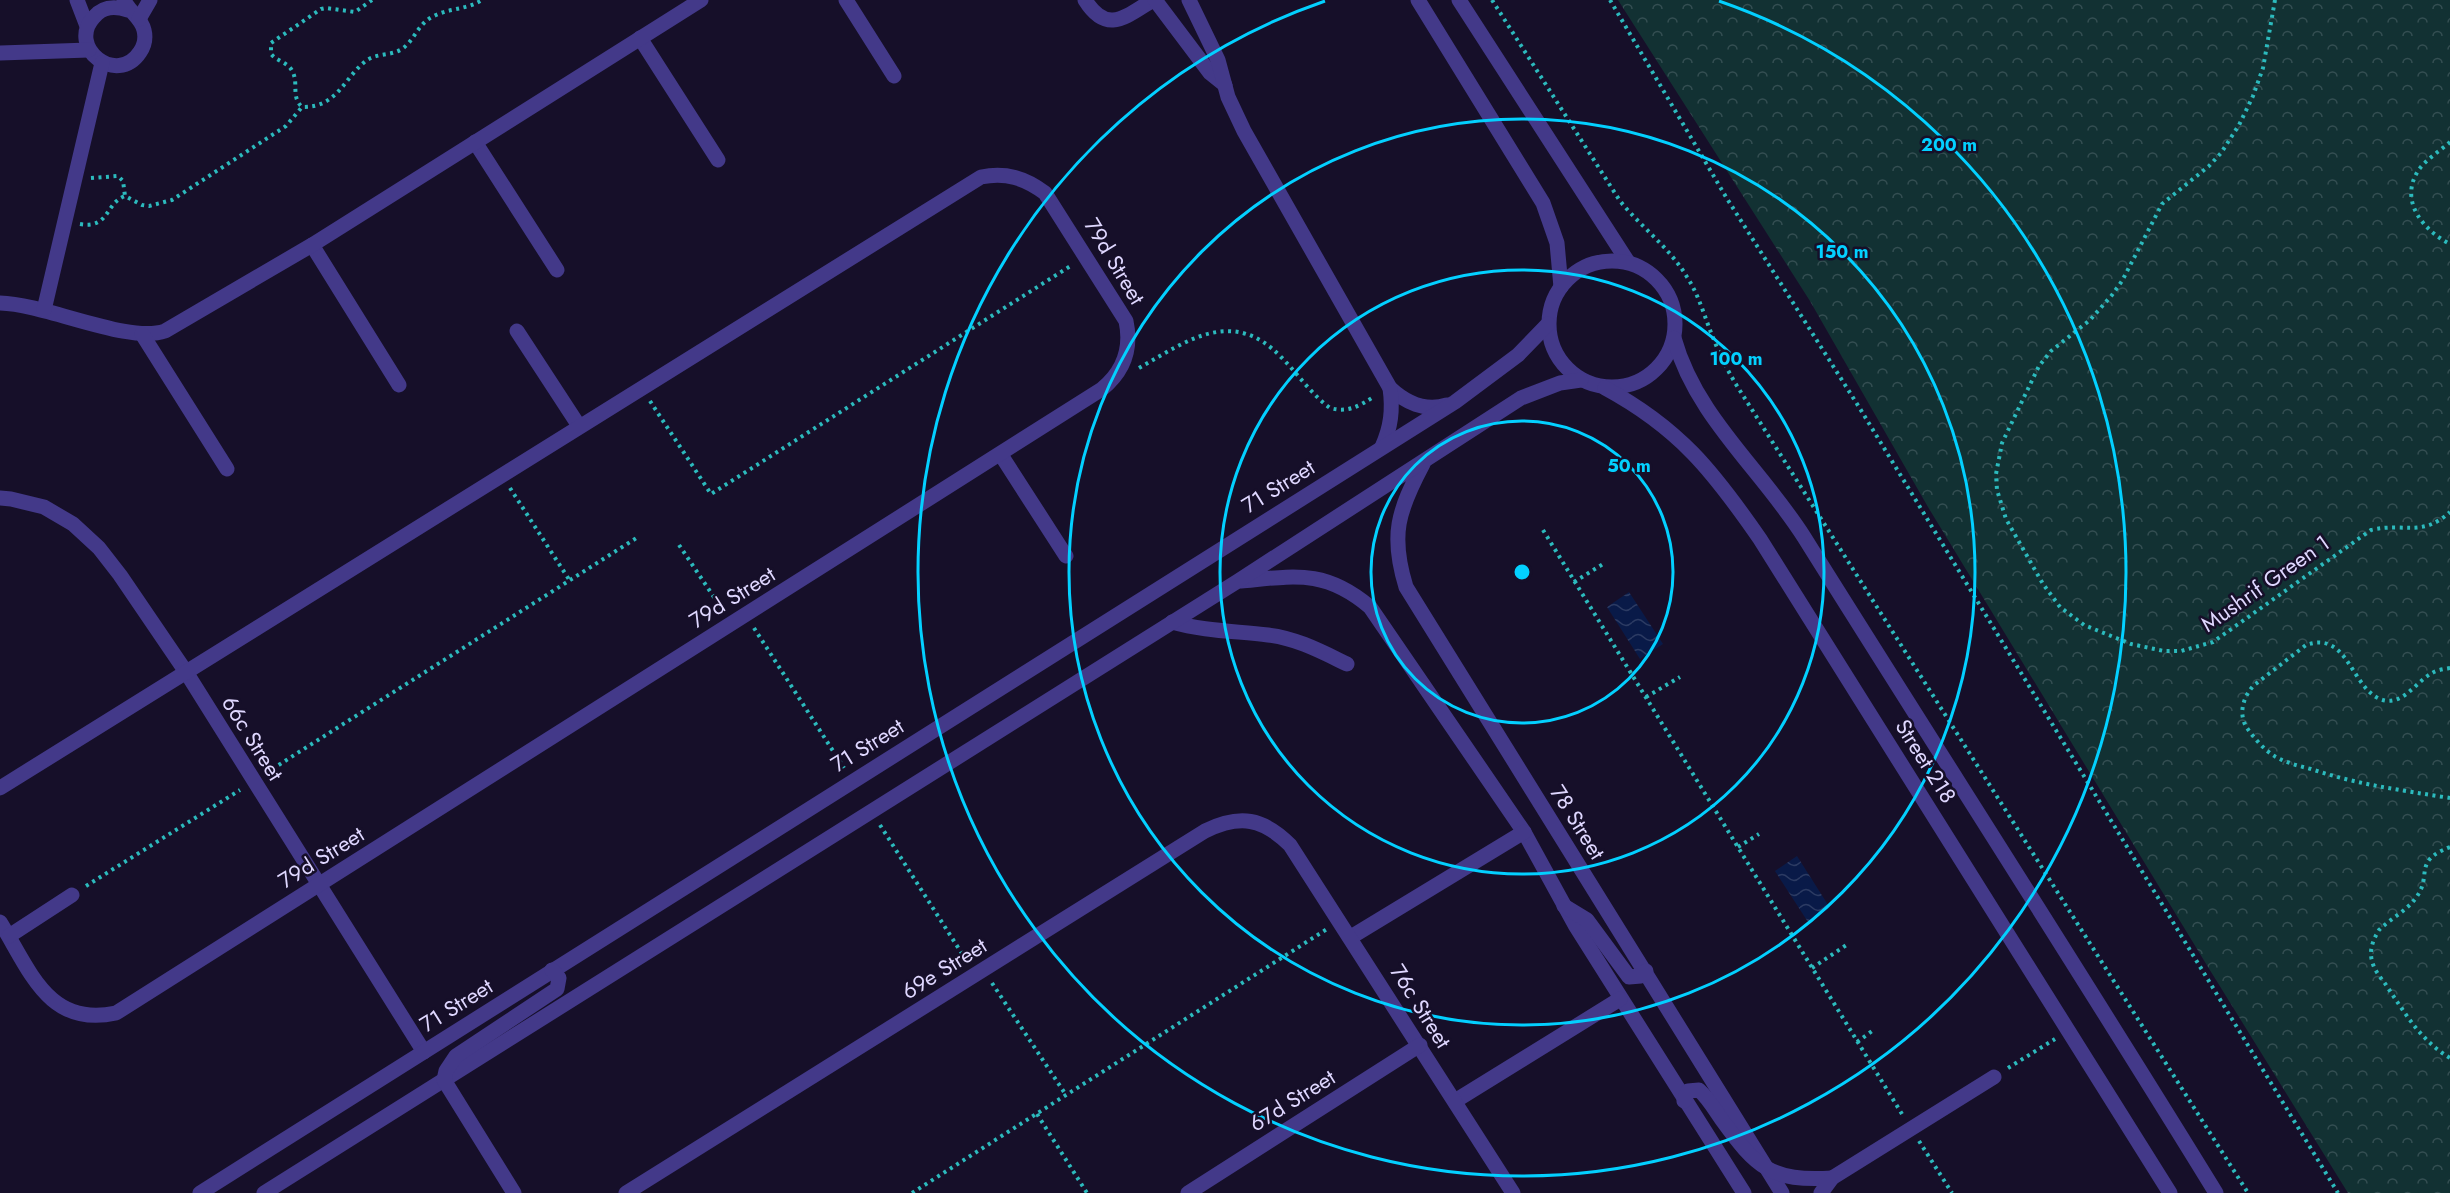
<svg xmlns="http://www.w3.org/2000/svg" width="2450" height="1193" font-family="Jost,sans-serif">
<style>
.forest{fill:url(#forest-crowns)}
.water{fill:url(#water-waves)}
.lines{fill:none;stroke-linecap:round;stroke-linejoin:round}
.path{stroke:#2cbabd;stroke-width:4;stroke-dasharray:3 4.5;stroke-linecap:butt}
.minor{stroke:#433989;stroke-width:15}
.ring{fill:none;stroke:#03d0ff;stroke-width:3}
.labels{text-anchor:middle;stroke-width:5;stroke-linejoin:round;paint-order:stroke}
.street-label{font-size:22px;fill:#dfd7ff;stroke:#160f29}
.centre{fill:#03d0ff;stroke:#160f29;stroke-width:3}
.ring-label{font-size:18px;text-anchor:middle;font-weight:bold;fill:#03d0ff;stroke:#160f29;stroke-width:5;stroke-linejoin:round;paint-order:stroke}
</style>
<defs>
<pattern id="forest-crowns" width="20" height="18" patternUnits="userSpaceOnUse" patternTransform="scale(1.5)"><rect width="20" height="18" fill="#123133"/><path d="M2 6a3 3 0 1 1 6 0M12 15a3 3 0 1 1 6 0" fill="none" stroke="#344e52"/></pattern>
<pattern id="water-waves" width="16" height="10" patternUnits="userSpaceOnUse" patternTransform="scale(1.5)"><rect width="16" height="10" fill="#091a48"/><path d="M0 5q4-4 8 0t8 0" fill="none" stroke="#2c3b63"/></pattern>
</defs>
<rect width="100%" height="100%" fill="#160f29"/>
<polygon class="forest" points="1618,0 2450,0 2450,1193 2348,1193 2208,967 1928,507 1810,301"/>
<g class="water">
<polygon points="1629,592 1663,644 1640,659 1607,607"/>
<polygon points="1797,856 1830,908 1808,922 1775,871"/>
</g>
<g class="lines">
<g class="path">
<path d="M372,0l-17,12 -29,-4 -5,1 -50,34v11c6,7 15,8 20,15 9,13 -1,27 11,38 36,1 42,-30 65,-47 11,-7 24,-4 35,-11 13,-9 16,-26 32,-33 15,-8 32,-6 48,-16"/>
<path d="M1492,0l128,201c21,26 50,47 67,76 13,20 18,42 27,63 6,16 14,31 23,46l511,807"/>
<polyline points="1610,0 1726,197 1859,407 2338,1193"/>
<path d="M2275,0l-12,68 -10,28 -14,29 -18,28 -12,13 -47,38 -40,77 -10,14 -22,25 -39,31 -12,15 -37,77 -6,31 1,16 9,29 37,65 17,23 24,18 47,19 33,7h17l32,-9 158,-112c34,-8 50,8 79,-18"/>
<path d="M2450,142c-10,9 -25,18 -32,29 -19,30 5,59 32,73"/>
<polyline points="91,178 118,176 123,181 125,196"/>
<path d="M80,224c30,5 25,-21 45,-28l17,9 7,1 23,-6 114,-74 16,-19"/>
<path d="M1139,368c49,-28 94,-61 142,-11 17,17 30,37 49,51 18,5 29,-2 45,-12"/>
<polyline points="650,401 711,494 1072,265"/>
<polyline points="510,488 570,581"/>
<polyline points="1543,530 1902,1114"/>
<polyline points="679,545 722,609"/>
<polyline points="1574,582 1603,564"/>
<polyline points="754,628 844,768"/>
<path d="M2450,668c-6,1 -13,2 -18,5 -18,10 -32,38 -56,24 -26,-16 -30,-66 -70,-52l-53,41c-10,12 -15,28 -6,42 7,10 18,23 29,29 11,6 23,9 35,12 48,16 89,21 139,29"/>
<polyline points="1646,697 1680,677"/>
<polyline points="266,773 638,537"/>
<polyline points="880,825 966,960"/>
<polyline points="1738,847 1759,834"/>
<path d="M2450,847c-39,15 -16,28 -35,52 -9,12 -25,20 -36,31 -6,10 -10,20 -7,31 2,9 9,17 14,24 19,28 34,55 64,73"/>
<polyline points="86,886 240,790"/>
<polyline points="1812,968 1848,944"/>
<polyline points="992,983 1066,1095"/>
<polyline points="1857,1042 1875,1029"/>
<polyline points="2008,1068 2055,1039"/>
<polyline points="1037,1114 1087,1193"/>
<polyline points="1919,1141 1952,1193"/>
<polyline points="912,1193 1327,929"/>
</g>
<g class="minor">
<polyline points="77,0 87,26"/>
<path d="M124,0c5,12 17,17 20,30 2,8 0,16 -4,22 -23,35 -74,-5 -46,-35 9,-11 21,-11 34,-7"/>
<polyline points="846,0 894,76"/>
<path d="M1085,0c22,35 40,17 68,0"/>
<polyline points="1155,0 1210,73 1225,85"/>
<path d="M1189,0l29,60 10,37 16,34 146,257c15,14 35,24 57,17"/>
<polyline points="1418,0 1543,203 1557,243 1561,287"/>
<polyline points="1459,0 1628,262"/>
<polyline points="139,19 150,0"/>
<polyline points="640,38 718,160"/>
<polyline points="0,53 89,50"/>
<polyline points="475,142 557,270"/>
<polyline points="312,245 399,385"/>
<circle cx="1612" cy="324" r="63"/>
<path d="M0,303c46,1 128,41 165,28l147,-86 389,-245"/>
<polyline points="44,310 102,63"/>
<polyline points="517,331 579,426"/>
<polyline points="142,334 227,469"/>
<path d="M1674,338c22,79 87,131 130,199 137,219 277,436 412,656"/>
<path d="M1605,388c74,40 108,83 155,151l410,654"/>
<path d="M1382,447c9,-20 11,-37 8,-59"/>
<polyline points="1001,455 1066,556"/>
<path d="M1423,464c-25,47 -33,71 -17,123l376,606"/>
<polyline points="0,498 11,499 44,507 73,524 99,548 120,575 186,672 424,1052"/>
<path d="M1241,581c54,-5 84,-12 129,26l154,225 51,93 169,268"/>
<path d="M1172,622c32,9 63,9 96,13 28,3 54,17 79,29"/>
<path d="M0,788l981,-611c25,-5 44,1 64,16l81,128c6,28 -2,50 -24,68l-986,624c-68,15 -86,-43 -116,-91"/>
<polyline points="1564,906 1587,920 1629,977 1641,976 1646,971"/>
<polyline points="9,936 72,895"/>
<polyline points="1351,937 1524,832"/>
<polyline points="1455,1101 1620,999"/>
<path d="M1684,1101l4,-10 11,-1c9,8 16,20 23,30 34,47 49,62 110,58"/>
<polyline points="200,1193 1455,402 1518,355 1548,324"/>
<polyline points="264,1193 1238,581 1521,398 1560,383 1581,380"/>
<polyline points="514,1193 444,1080 446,1071 456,1056 557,989 559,978 552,970"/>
<path d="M626,1193l579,-362c35,-17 58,-13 85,14l223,348"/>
<polyline points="1188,1193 1420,1045"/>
<polyline points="1821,1193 1832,1178 1994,1077"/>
</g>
</g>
<g class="ring">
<circle cx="1522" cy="572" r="151"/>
<circle cx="1522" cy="572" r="302"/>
<circle cx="1522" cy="572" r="453"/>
<path d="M1719 1A604 604 0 1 1 1325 1"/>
</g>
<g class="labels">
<g class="street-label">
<text transform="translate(1115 261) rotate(59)" y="8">79d Street</text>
<text transform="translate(1278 486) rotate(-32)" y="8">71 Street</text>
<text transform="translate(2265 583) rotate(-35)" y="8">Mushrif Green 1</text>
<text transform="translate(732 597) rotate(-32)" y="8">79d Street</text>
<text transform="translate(253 738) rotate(58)" y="8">66c Street</text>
<text transform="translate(867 745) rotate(-32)" y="8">71 Street</text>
<text transform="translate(1926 761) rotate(58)" y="8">Street 218</text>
<text transform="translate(1578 822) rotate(58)" y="8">78 Street</text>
<text transform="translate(321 857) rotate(-32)" y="8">79d Street</text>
<text transform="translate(944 968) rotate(-32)" y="8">69e Street</text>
<text transform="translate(456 1005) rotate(-32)" y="8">71 Street</text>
<text transform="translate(1421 1006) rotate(58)" y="8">76c Street</text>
<text transform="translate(1292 1100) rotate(-32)" y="8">67d Street</text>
</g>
</g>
<circle cx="1522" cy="572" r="9" class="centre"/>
<g class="ring-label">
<text x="1949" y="151">200 m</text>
<text x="1842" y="258">150 m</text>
<text x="1736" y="365">100 m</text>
<text x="1629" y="472">50 m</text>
</g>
</svg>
